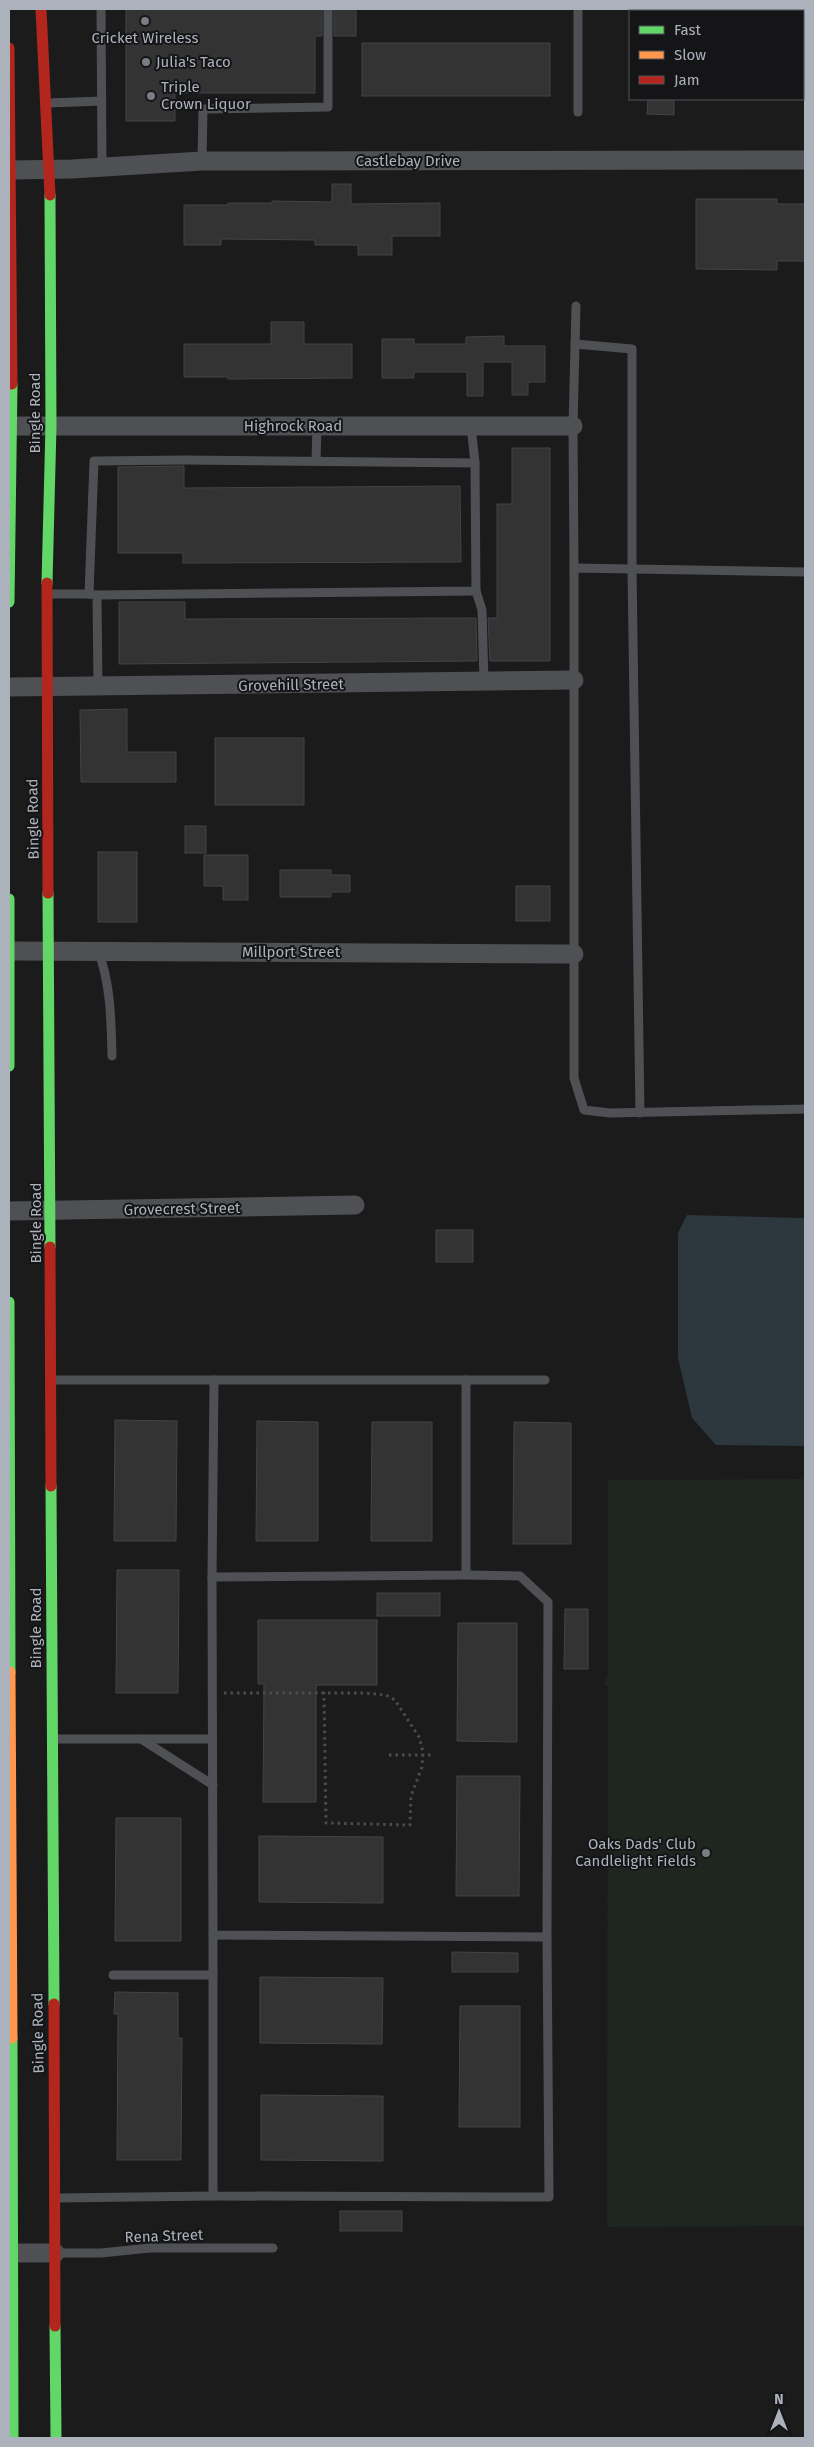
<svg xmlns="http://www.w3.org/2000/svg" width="814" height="2447" font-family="'Fira Sans',sans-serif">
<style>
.green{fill:#1f261f}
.water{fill:#2d373e}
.building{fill:#333;stroke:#434447}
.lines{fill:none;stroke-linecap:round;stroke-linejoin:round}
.path{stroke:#4b4c4f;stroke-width:3;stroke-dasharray:2.5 4;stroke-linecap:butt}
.lane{stroke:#4f5054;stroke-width:9}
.street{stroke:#4f5054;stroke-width:19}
.fast{stroke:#63d668;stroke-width:11}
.slow{stroke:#ff974d;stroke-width:11}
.jam{stroke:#b3261e;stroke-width:11}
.poi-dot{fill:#797d84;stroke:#151517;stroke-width:2}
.labels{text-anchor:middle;stroke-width:4;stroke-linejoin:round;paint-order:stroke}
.poi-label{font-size:15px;fill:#acb2bc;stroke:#151517;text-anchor:start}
.street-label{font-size:15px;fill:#acb2bc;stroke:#151517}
</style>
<rect width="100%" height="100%" fill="#1b1b1b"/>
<polygon class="green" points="805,1479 805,2226 607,2227 608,1686 604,1684 608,1673 608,1480"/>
<polygon class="water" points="687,1215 805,1218 805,1446 716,1445 692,1418 678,1358 678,1233"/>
<g class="building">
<polygon points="126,9 322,9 322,36 315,36 315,93 175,93 175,121 126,121"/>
<rect x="334" y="9" width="22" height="27"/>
<rect x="362" y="43" width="188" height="53"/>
<polygon points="648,99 674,99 674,115 647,114"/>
<polygon points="332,184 351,184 351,204 440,203 440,236 392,236 392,255 358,255 358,245 315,245 315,240 221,239 221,245 184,245 184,205 228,205 228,203 272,203 272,201 332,202"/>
<polygon points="696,199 777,199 777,204 805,204 805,261 777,261 777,270 696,269"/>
<polygon points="271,322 304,322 304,344 352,344 352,378 228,379 228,377 184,377 184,344 271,344"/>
<polygon points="504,336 504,346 545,346 545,382 528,382 528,395 512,395 512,362 483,362 483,396 467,396 467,372 414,372 414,378 382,378 382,339 414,339 414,344 466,344 466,337"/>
<polygon points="512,448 550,448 550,661 490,661 488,618 497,618 497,504 512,504"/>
<polygon points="184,466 184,488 460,486 461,562 183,563 183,553 118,553 118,467"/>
<polygon points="119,602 185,602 185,619 476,618 477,661 119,664"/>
<polygon points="127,709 127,752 176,752 176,782 81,782 80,710"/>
<rect x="215" y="738" width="89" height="67"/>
<rect x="185" y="826" width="21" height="27"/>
<rect x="98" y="852" width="39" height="70"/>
<polygon points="204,855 248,855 248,900 223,900 223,886 204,886"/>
<polygon points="280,870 331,870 331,875 350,875 350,892 331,892 331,897 280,897"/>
<rect x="516" y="886" width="34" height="35"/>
<rect x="436" y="1230" width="37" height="32"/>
<polygon points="115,1420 177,1421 176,1541 114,1541"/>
<polygon points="257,1421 318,1422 318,1541 256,1541"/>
<polygon points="372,1422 432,1422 432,1541 371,1541"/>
<polygon points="514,1422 571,1423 571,1544 513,1544"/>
<polygon points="117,1570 179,1570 178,1693 116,1693"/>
<rect x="377" y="1593" width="63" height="23"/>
<polygon points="565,1609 588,1609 588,1669 564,1669"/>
<polygon points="258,1620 377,1620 377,1685 316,1685 316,1802 263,1802 264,1684 258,1684"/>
<polygon points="458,1623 517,1623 517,1742 457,1741"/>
<polygon points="457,1776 520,1776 519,1896 456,1896"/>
<polygon points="116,1818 181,1818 181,1941 115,1941"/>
<polygon points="259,1836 383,1837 383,1903 259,1902"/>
<polygon points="452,1952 518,1953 518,1972 452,1972"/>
<polygon points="260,1977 383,1978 382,2044 260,2043"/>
<polygon points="115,1992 178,1993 178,2038 182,2038 181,2160 117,2160 118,2014 114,2014"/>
<polygon points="460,2006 520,2006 520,2127 459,2127"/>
<polygon points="261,2095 383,2096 383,2161 261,2160"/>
<rect x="340" y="2211" width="62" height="20"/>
</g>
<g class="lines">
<g class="path">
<polyline points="224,1693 365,1693 386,1695 395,1700 419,1737 423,1752 422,1767 411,1796 410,1825 326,1823 324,1692"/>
<polyline points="389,1755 433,1755"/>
</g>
<g class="lane">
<polyline points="101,9 102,168"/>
<polyline points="578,9 578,112"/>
<polyline points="48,103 102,101"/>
<polyline points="202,161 203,109 328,107 328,9"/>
<polyline points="575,344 632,349 632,569 640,1113"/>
<polyline points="471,426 475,463"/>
<polyline points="316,461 317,426"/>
<polyline points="574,568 573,426 576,306"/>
<polyline points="805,572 574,568 574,1078 584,1110 610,1113 805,1109"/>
<polyline points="476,591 482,610 484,682"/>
<polyline points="49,594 89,594"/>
<polyline points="97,595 89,594 94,461 187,460 475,463 476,591 97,595 98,687"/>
<path d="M98,950c13,35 13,70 14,106"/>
<polyline points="53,1380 545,1380"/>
<polyline points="214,1380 212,1577 466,1575 466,1380"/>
<polyline points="212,1577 213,1935 547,1937 548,1602 520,1576 466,1575"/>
<polyline points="56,1739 212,1739"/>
<polyline points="141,1739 213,1785"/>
<polyline points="213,1935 213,2196 549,2197 547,1937"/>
<polyline points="113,1975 213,1975"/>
<polyline points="58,2198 213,2196"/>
<polyline points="58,2253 101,2253 150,2248 273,2248"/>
</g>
<g class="street">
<polyline points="12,170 72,169 202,161 805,160"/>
<polyline points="12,426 573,426"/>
<polyline points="9,687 574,680"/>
<polyline points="9,951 574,954"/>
<polyline points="9,1211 355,1205"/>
<polyline points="9,2253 55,2253"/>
</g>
<g class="fast">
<polyline points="47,583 51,426 50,195"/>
<polyline points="9,602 12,384"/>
<polyline points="48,893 50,1247"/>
<polyline points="9,899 9,1066"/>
<polyline points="9,1302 10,1672"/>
<polyline points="51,1486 54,2004"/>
<polyline points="12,2038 13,2438"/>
<polyline points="55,2326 56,2438"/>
</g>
<polyline class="slow" points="10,1672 12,2038"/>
<g class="jam">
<polyline points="41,9 50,195"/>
<polyline points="9,48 12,384"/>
<polyline points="47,583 48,893"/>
<polyline points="50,1247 51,1486"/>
<polyline points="54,2004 55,2326"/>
</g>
</g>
<g class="poi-dot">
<circle cx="145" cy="21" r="5"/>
<circle cx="146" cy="62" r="5"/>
<circle cx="151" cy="96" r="5"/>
<circle cx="706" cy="1853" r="5"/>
</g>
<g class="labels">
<g class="poi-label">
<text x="145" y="43" text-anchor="middle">Cricket Wireless</text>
<text x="156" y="67">Julia's Taco</text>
<text x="161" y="92">Triple<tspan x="161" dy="17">Crown Liquor</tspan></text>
<text x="696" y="1849" text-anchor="end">Oaks Dads' Club<tspan x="696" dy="17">Candlelight Fields</tspan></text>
</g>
<g class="street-label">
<text x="408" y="166">Castlebay Drive</text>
<text transform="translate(35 413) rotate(-90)" y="5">Bingle Road</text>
<text x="293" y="431">Highrock Road</text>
<text transform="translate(291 685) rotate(-1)" y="5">Grovehill Street</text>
<text transform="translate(33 819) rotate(-91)" y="5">Bingle Road</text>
<text x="291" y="957">Millport Street</text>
<text transform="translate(182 1209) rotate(-1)" y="5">Grovecrest Street</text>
<text transform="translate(36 1223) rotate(-90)" y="5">Bingle Road</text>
<text transform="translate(36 1628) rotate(-90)" y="5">Bingle Road</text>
<text transform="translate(38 2033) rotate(-91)" y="5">Bingle Road</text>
<text transform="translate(164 2236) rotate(-2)" y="5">Rena Street</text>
</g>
</g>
<rect width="814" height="2447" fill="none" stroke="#acb2bc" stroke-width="20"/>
<rect x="629" y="10" width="175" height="90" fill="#151517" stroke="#515459"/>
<rect x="639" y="26" width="25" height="8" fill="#63d668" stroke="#515459"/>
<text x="674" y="35" font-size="15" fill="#acb2bc">Fast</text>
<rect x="639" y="51" width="25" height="8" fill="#ff974d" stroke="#515459"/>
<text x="674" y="60" font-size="15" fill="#acb2bc">Slow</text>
<rect x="639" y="76" width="25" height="8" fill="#b3261e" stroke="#515459"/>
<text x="674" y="85" font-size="15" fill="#acb2bc">Jam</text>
<g transform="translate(779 2412)" stroke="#151517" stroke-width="4" paint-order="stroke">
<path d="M0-4L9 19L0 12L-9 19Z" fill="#acb2bc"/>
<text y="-8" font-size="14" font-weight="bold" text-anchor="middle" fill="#acb2bc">N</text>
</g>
</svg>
